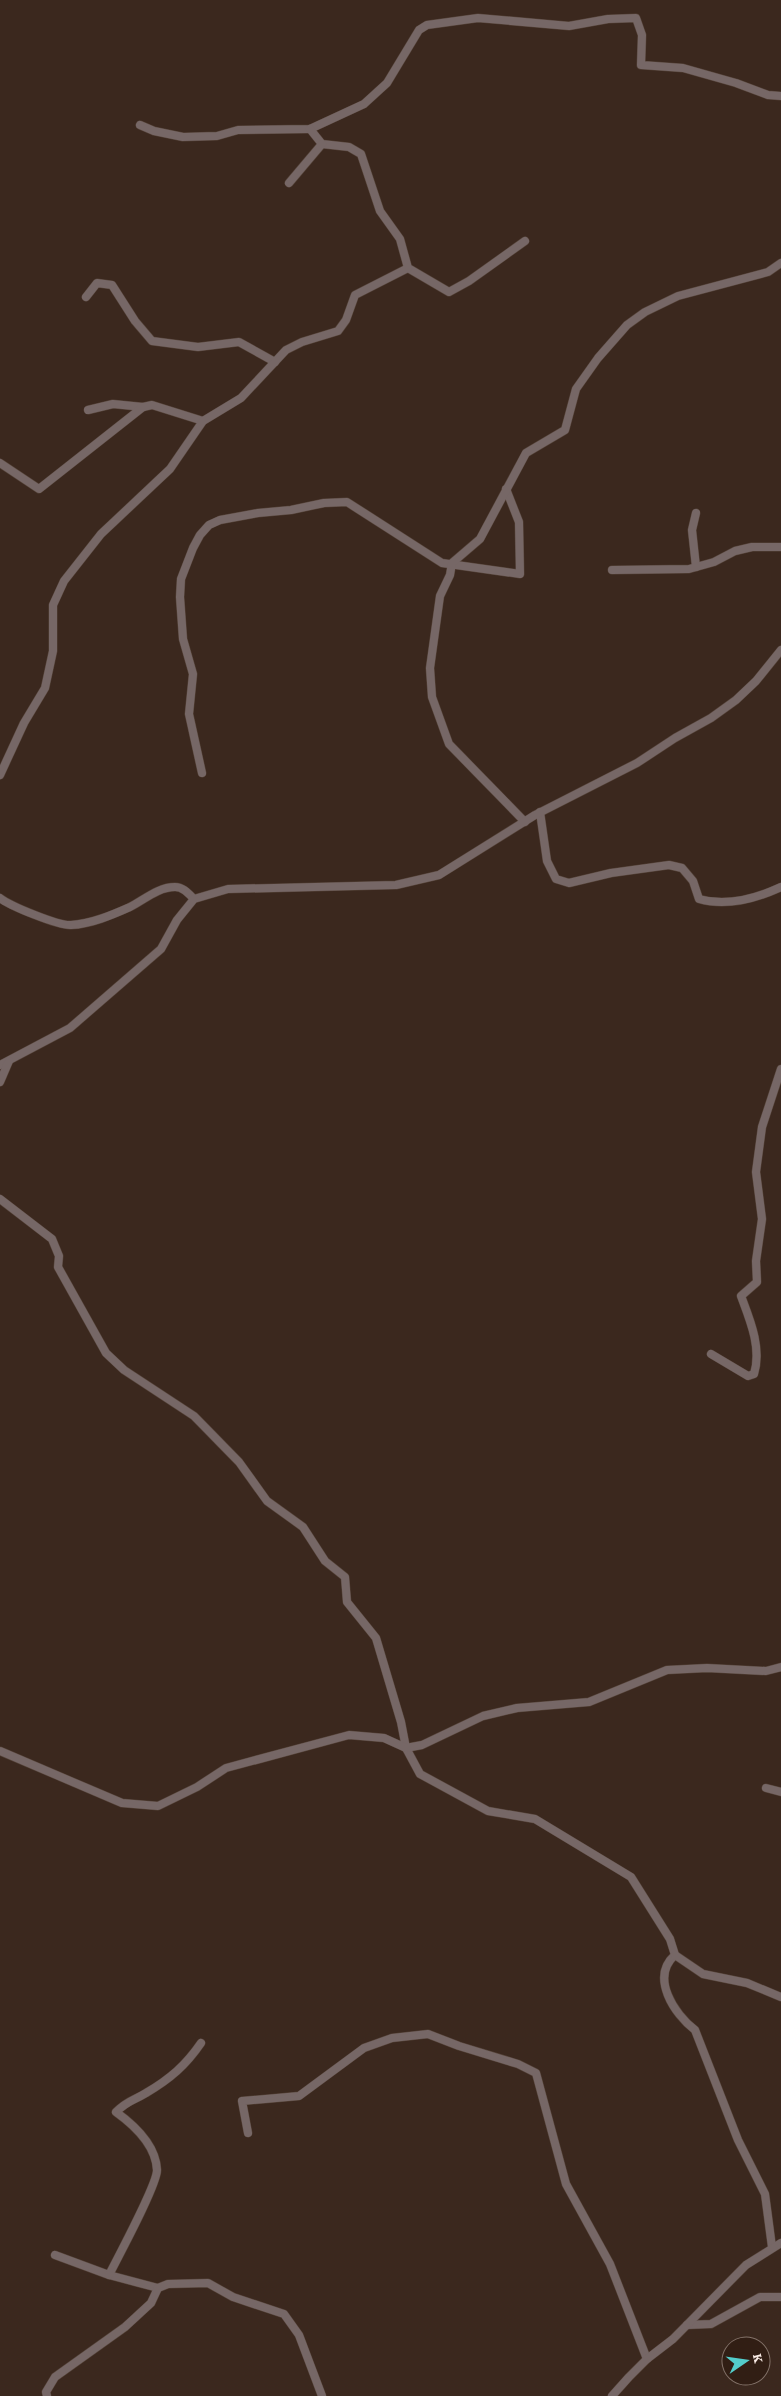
<svg xmlns="http://www.w3.org/2000/svg" width="781" height="2396" font-family="'Crimson Pro',serif">
<style>
.lines{fill:none;stroke-linecap:round;stroke-linejoin:round}
.minor-casing{stroke:#56443a;stroke-width:9}
.minor{stroke:#766766;stroke-width:8}
</style>
<rect width="100%" height="100%" fill="#3b281e"/>
<g class="lines">
<g class="minor-casing">
<g id="minor">
<polyline points="140,125 154,131 183,137 217,136 238,130 310,129 364,104 387,83 419,30 427,25 478,18 569,26 608,19 636,18 642,35 641,65 683,68 736,83 768,95 781,96"/>
<polyline points="310,129 322,144 349,147 361,154 380,211 400,239 408,268 449,292 469,281 525,241"/>
<polyline points="289,183 322,144"/>
<polyline points="86,297 97,283 112,285 135,321 152,341 198,347 239,342 275,362"/>
<polyline points="88,410 113,404 143,407"/>
<polyline points="0,463 39,489 143,407 152,405 203,421"/>
<polyline points="696,567 692,530 696,513"/>
<polyline points="612,570 689,569 714,562 735,551 752,547 781,547"/>
<polyline points="202,773 189,714 193,674 183,639 180,597 181,579 193,548 200,535 209,525 220,520 258,513 291,510 324,503 347,502 442,563 520,574 519,522 506,489"/>
<polyline points="0,775 24,723 45,688 53,651 53,605 64,581 101,534 170,469 203,421 241,398 286,350 302,342 338,331 346,320 355,295 408,268"/>
<path d="M540,812l7,49 9,18 13,4 42,-10 58,-8 13,3 11,13 6,18c28,8 56,0 82,-12"/>
<polyline points="525,822 449,744 432,697 430,668 440,596 450,575 452,563 480,539 526,453 565,430 576,389 598,358 627,325 645,312 678,296 768,272 781,263"/>
<path d="M0,898c10,8 59,28 71,27 20,-1 41,-10 59,-18 14,-7 28,-20 45,-20 8,0 13,6 19,12"/>
<polyline points="0,1065 70,1028 161,949 177,920 194,899 228,889 396,885 439,875 535,815 637,763 675,738 711,718 736,700 756,681 781,650"/>
<polyline points="0,1082 9,1061"/>
<path d="M0,1199l52,40 7,17 -1,11 48,86 18,17 70,46 45,46 28,39 36,26 22,34 20,16 2,25 29,36 25,84 5,26 14,26 68,37 47,8 96,58 39,62 5,16c-25,22 -1,59 20,75l43,110 27,54 7,53"/>
<path d="M711,1354l37,22 6,-2c8,-26 -4,-54 -13,-78l16,-14 -1,-21 6,-42 -6,-47 6,-45 19,-58"/>
<polyline points="0,1751 122,1803 158,1806 197,1787 226,1768 349,1735 384,1738 406,1748 422,1745 483,1716 517,1708 589,1702 667,1670 707,1668 766,1671 781,1667"/>
<polyline points="766,1788 781,1792"/>
<polyline points="675,1955 703,1974 747,1983 781,1997"/>
<polyline points="248,2133 242,2101 299,2096 364,2048 392,2038 428,2034 459,2046 518,2064 536,2073 566,2184 610,2264 647,2359"/>
<polyline points="55,2255 109,2275 158,2288"/>
<path d="M109,2275c9,-18 48,-90 48,-105 -1,-24 -23,-45 -41,-58 12,-12 17,-11 30,-19 24,-14 40,-28 55,-50"/>
<polyline points="687,2325 711,2324 760,2297 781,2297"/>
<polyline points="47,2396 46,2392 55,2377 125,2327 151,2303 158,2288 168,2284 208,2283 233,2297 284,2314 299,2335 322,2396"/>
<polyline points="612,2396 629,2377 647,2359 673,2339 746,2265 781,2243"/>
</g>
</g>
<use href="#minor" class="minor"/>
</g>
<g transform="translate(746 2361) rotate(77)"><circle r="24" fill="#311e14" stroke="#837269"/>
<path d="M0-4L9 19L0 12L-9 19Z" fill="#53cdcb"/>
<text y="-8" font-size="14" font-weight="bold" text-anchor="middle" fill="#fdefe9">K</text>
</g>
</svg>
